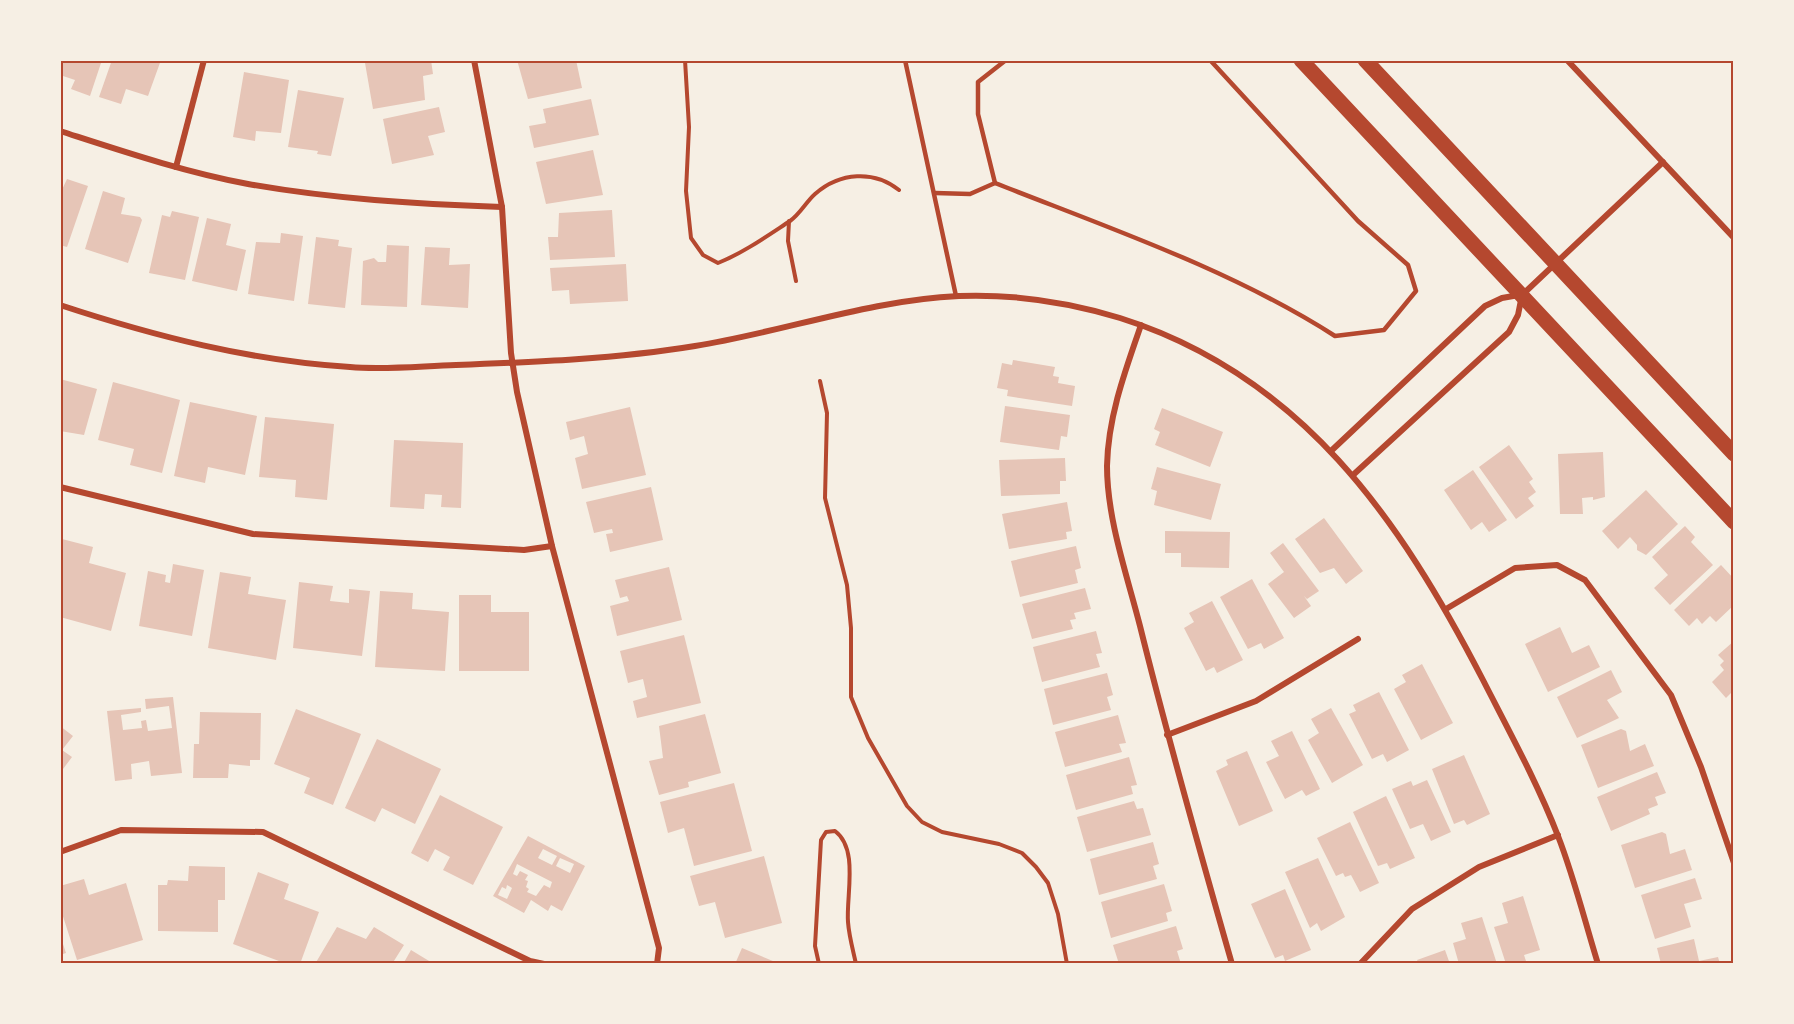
<svg xmlns="http://www.w3.org/2000/svg" width="1794" height="1024" font-family="'Space Grotesk',sans-serif">
<style>
.building{fill:#e6c5b7;fill-rule:evenodd}
.lines{fill:none;stroke-linecap:round;stroke-linejoin:round}
.path{stroke:#b5482f;stroke-width:4}
.service{stroke:#b5482f;stroke-width:4.5}
.minor{stroke:#b5482f;stroke-width:6}
.primary{stroke:#b5482f;stroke-width:15}
.neatline{fill:none;stroke:#b5482f;stroke-width:2}
</style>
<rect width="100%" height="100%" fill="#f6efe4"/>
<g class="building">
<polygon points="60,60 102,60 90,96 71,89 75,80 60,75"/>
<polygon points="112,60 161,60 148,96 126,89 121,104 99,97"/>
<polygon points="382,60 431,60 433,74 423,76 425,100 373,109 365,63"/>
<polygon points="517,60 576,60 582,88 528,99"/>
<polygon points="244,72 289,80 281,133 256,131 255,141 233,137"/>
<polygon points="298,90 344,98 331,156 317,154 318,151 288,147"/>
<polygon points="591,99 599,135 534,148 529,126 546,123 543,109"/>
<polygon points="439,107 445,132 428,136 434,155 392,164 383,119"/>
<polygon points="593,150 603,195 546,204 536,162"/>
<polygon points="67,179 88,186 67,247 60,245 60,194"/>
<polygon points="103,191 125,198 121,214 140,217 142,220 128,263 85,249"/>
<polygon points="612,210 615,257 550,260 548,237 558,237 559,213"/>
<polygon points="172,211 199,217 185,280 149,273 162,215 170,217"/>
<polygon points="207,218 231,224 226,245 246,250 237,291 192,281"/>
<polygon points="281,233 303,236 294,301 248,294 256,242 280,243"/>
<polygon points="316,237 339,240 338,246 352,248 345,308 308,304"/>
<polygon points="387,245 409,246 407,307 361,305 363,261 374,258 378,262 386,262"/>
<polygon points="425,247 450,248 449,265 470,264 468,308 421,305"/>
<polygon points="626,264 628,301 570,304 569,290 552,291 550,268"/>
<polygon points="1013,360 1055,367 1053,376 1059,377 1058,383 1075,386 1072,406 1007,396 1008,390 997,388 1002,363 1012,365"/>
<polygon points="60,379 97,389 84,435 60,431"/>
<polygon points="113,382 180,400 162,473 130,465 134,449 98,440"/>
<polygon points="190,402 257,416 245,475 208,467 205,483 174,476"/>
<polygon points="1005,406 1070,415 1067,437 1061,436 1059,450 1000,442"/>
<polygon points="630,407 646,475 582,489 575,458 588,454 584,436 570,440 566,422"/>
<polygon points="1162,408 1223,432 1210,467 1155,445 1160,432 1154,429"/>
<polygon points="265,417 334,424 327,500 295,497 296,480 259,477"/>
<polygon points="394,440 463,443 461,508 441,507 442,495 425,494 424,509 390,507"/>
<polygon points="1509,445 1533,479 1529,482 1536,492 1528,498 1534,506 1516,519 1479,467"/>
<polygon points="1603,452 1605,497 1593,500 1593,497 1582,498 1583,514 1560,514 1558,454"/>
<polygon points="1065,458 1066,481 1060,481 1060,494 1001,496 999,460"/>
<polygon points="1157,467 1221,484 1211,520 1154,505 1157,491 1151,489"/>
<polygon points="1473,470 1507,520 1489,532 1482,522 1471,530 1444,490"/>
<polygon points="651,487 663,540 610,552 606,534 613,533 612,529 594,533 586,502"/>
<polygon points="1646,490 1678,524 1646,555 1637,550 1637,545 1630,537 1618,549 1602,531"/>
<polygon points="1067,502 1072,531 1066,532 1067,539 1009,549 1002,514"/>
<polygon points="1324,518 1363,571 1346,584 1334,568 1320,573 1295,539"/>
<polygon points="1685,526 1695,537 1691,542 1713,565 1670,605 1654,588 1668,575 1652,557"/>
<polygon points="1165,531 1230,532 1229,568 1181,567 1181,553 1165,553"/>
<polygon points="62,539 93,547 89,563 126,573 111,631 60,617"/>
<polygon points="1283,543 1319,591 1307,599 1304,596 1311,606 1294,618 1268,584 1284,572 1270,553"/>
<polygon points="1076,546 1081,568 1075,570 1078,583 1020,597 1011,561"/>
<polygon points="173,564 204,570 192,636 139,626 148,571 166,575 165,582 170,583"/>
<polygon points="1721,565 1734,579 1734,605 1716,622 1710,616 1702,624 1697,618 1689,626 1674,610"/>
<polygon points="669,567 682,620 617,636 610,606 629,601 627,596 620,598 615,580"/>
<polygon points="220,572 251,577 248,594 286,600 276,660 208,648"/>
<polygon points="1252,579 1284,638 1264,649 1261,643 1248,649 1220,597"/>
<polygon points="299,582 333,586 330,601 349,603 349,589 370,591 362,656 293,648"/>
<polygon points="1085,588 1091,609 1074,613 1076,619 1070,620 1073,629 1032,639 1022,604"/>
<polygon points="380,591 413,593 412,609 449,612 445,671 375,667"/>
<polygon points="459,595 491,595 491,612 529,612 529,671 459,671"/>
<polygon points="1212,601 1243,660 1217,673 1214,667 1206,671 1184,628 1194,622 1189,613"/>
<polygon points="1560,627 1572,653 1589,645 1600,667 1548,692 1525,644"/>
<polygon points="1096,631 1102,653 1096,654 1100,667 1042,682 1033,647"/>
<polygon points="684,635 701,703 637,718 633,701 647,697 643,679 628,683 620,651"/>
<polygon points="1734,641 1734,690 1726,698 1712,682 1724,670 1720,665 1724,661 1718,655"/>
<polygon points="1422,664 1453,723 1421,740 1394,689 1406,682 1402,675"/>
<polygon points="1611,670 1622,692 1607,700 1619,718 1577,738 1557,697"/>
<polygon points="1107,673 1113,695 1107,697 1111,710 1053,725 1044,689"/>
<polygon points="1379,692 1409,750 1387,762 1383,754 1372,759 1349,714 1356,711 1353,705"/>
<polygon points="173,697 182,773 151,776 149,761 131,764 132,779 115,781 107,711 141,708 141,712 121,715 123,730 142,728 141,721 146,720 148,731 172,728 169,706 146,709 145,699"/>
<polygon points="1331,708 1363,765 1332,783 1308,740 1319,733 1311,719"/>
<polygon points="296,709 361,734 333,805 304,793 310,778 274,764"/>
<polygon points="200,712 261,713 260,760 250,760 250,766 229,764 228,778 193,778 194,744 199,744"/>
<polygon points="705,714 721,773 688,782 689,787 659,795 649,761 663,758 659,726"/>
<polygon points="1118,715 1126,743 1119,744 1122,752 1065,767 1055,732"/>
<polygon points="60,726 73,736 62,750 72,757 60,773"/>
<polygon points="1621,729 1626,731 1630,751 1645,744 1654,766 1598,788 1581,745"/>
<polygon points="1292,731 1320,789 1306,796 1302,790 1285,799 1266,762 1279,756 1271,741"/>
<polygon points="377,739 441,769 415,824 382,808 375,822 345,808"/>
<polygon points="1247,751 1273,811 1239,826 1216,771 1228,765 1226,760"/>
<polygon points="1464,755 1490,814 1467,825 1464,820 1454,824 1432,769"/>
<polygon points="1129,757 1137,785 1131,786 1133,794 1076,810 1066,775"/>
<polygon points="1657,772 1666,793 1655,797 1658,805 1648,809 1650,814 1611,831 1597,797"/>
<polygon points="1427,780 1451,832 1431,841 1423,824 1410,829 1392,789 1411,781 1413,786"/>
<polygon points="734,783 752,851 694,866 684,828 668,833 660,802"/>
<polygon points="440,795 503,827 473,885 443,870 450,857 435,849 428,862 411,853"/>
<polygon points="1386,796 1415,858 1390,869 1387,863 1378,866 1353,812"/>
<polygon points="1134,801 1137,809 1143,808 1151,835 1087,852 1077,817"/>
<polygon points="1350,822 1379,883 1360,892 1351,875 1345,877 1343,873 1336,876 1317,838"/>
<polygon points="1662,832 1666,834 1670,854 1685,849 1692,870 1635,888 1621,845"/>
<path d="M528,836l57,30 -23,45 -11,-6 -3,6 -17,-11 -7,13 -31,-17zM543,849l14,7 -5,9 -14,-7zM560,858l14,6 -4,9 -14,-7zM517,864l35,18 -2,6 -6,-3 -8,11 -9,-4 2,-3 -3,-2 2,-6 -3,-1 3,-5 -8,-4 -3,5 -4,-2zM507,885l5,3 -5,11 -9,-4 4,-8 4,2z"/>
<polygon points="1153,842 1159,864 1153,866 1157,879 1099,895 1090,859"/>
<polygon points="764,856 782,923 725,938 715,902 699,906 690,876"/>
<polygon points="1318,858 1345,917 1321,931 1317,923 1310,928 1285,872"/>
<polygon points="189,866 225,867 225,900 218,900 218,932 158,931 158,885 167,885 168,880 188,881"/>
<polygon points="258,872 289,884 284,899 319,912 300,964 287,964 233,944"/>
<polygon points="1695,878 1702,899 1684,904 1691,927 1655,939 1641,895"/>
<polygon points="84,879 89,895 126,883 143,940 77,960 60,907 60,886"/>
<polygon points="1164,884 1172,911 1166,913 1168,921 1111,938 1101,902"/>
<polygon points="1285,889 1311,950 1285,961 1283,955 1275,958 1251,904"/>
<polygon points="1523,896 1540,950 1524,955 1526,961 1506,964 1494,927 1508,923 1502,903"/>
<polygon points="1482,917 1497,964 1459,964 1453,943 1466,939 1461,923"/>
<polygon points="1176,926 1183,949 1177,951 1181,964 1119,964 1113,945"/>
<polygon points="337,927 366,939 374,927 404,945 392,964 315,964"/>
<polygon points="60,935 66,953 60,955"/>
<polygon points="1694,939 1699,961 1718,957 1720,964 1661,964 1657,948"/>
<polygon points="742,948 780,964 735,964"/>
<polygon points="411,950 434,964 403,964"/>
<polygon points="1445,950 1450,964 1419,964 1417,960"/>
</g>
<g class="lines">
<g class="path">
<path d="M685,60l4,67 -3,64 5,47 12,17 15,8c25,-10 49,-27 72,-42 10,-7 16,-19 25,-27 25,-22 59,-24 84,-4"/>
<polyline points="789,221 788,241 796,281"/>
<polyline points="820,381 827,413 825,498 847,585 851,628 851,697 868,738 907,806 922,822 942,832 999,844 1022,853 1036,867 1048,883 1058,914 1067,964"/>
<path d="M819,964l-4,-18 6,-106 5,-8 9,-1c24,18 11,64 13,91 1,14 5,28 8,42"/>
</g>
<g class="service">
<polyline points="905,60 956,296"/>
<polyline points="995,183 978,114 978,82 1006,60"/>
<path d="M935,193l35,1 25,-11c114,45 237,87 340,153l49,-6 32,-39 -8,-26 -50,-44 -148,-161"/>
</g>
<g class="minor">
<polyline points="474,60 502,207 511,353 517,392 552,546 659,948 657,964"/>
<polyline points="1567,60 1734,238"/>
<path d="M60,131c62,20 124,41 188,53 84,15 169,20 254,23"/>
<polyline points="176,167 204,60"/>
<path d="M60,305c94,31 191,56 290,62 35,3 71,-1 106,-2 80,-3 160,-6 239,-19 88,-14 174,-46 264,-50 54,-2 109,6 161,22 181,57 280,201 363,362 26,51 54,102 75,156 16,41 27,86 40,128"/>
<path d="M1141,325c-16,46 -33,92 -34,141 0,53 20,109 33,160 28,113 60,226 92,338"/>
<polyline points="1331,451 1485,306 1502,298 1519,295"/>
<polyline points="1353,475 1509,332 1518,315 1522,295 1663,162"/>
<polyline points="60,487 253,534 524,550 552,546"/>
<polyline points="1446,609 1515,568 1557,565 1585,580 1671,695 1701,767 1734,863"/>
<polyline points="1167,735 1256,701 1358,639"/>
<polyline points="60,852 121,830 263,832 530,961 544,964"/>
<polyline points="1360,964 1412,909 1479,867 1558,835"/>
</g>
<g class="primary">
<polyline points="1301,60 1734,522"/>
<polyline points="1365,60 1734,454"/>
</g>
</g>
<rect width="1794" height="1024" fill="none" stroke="#f6efe4" stroke-width="123"/>
<rect x="62" y="62" width="1670" height="900" class="neatline"/>
</svg>
